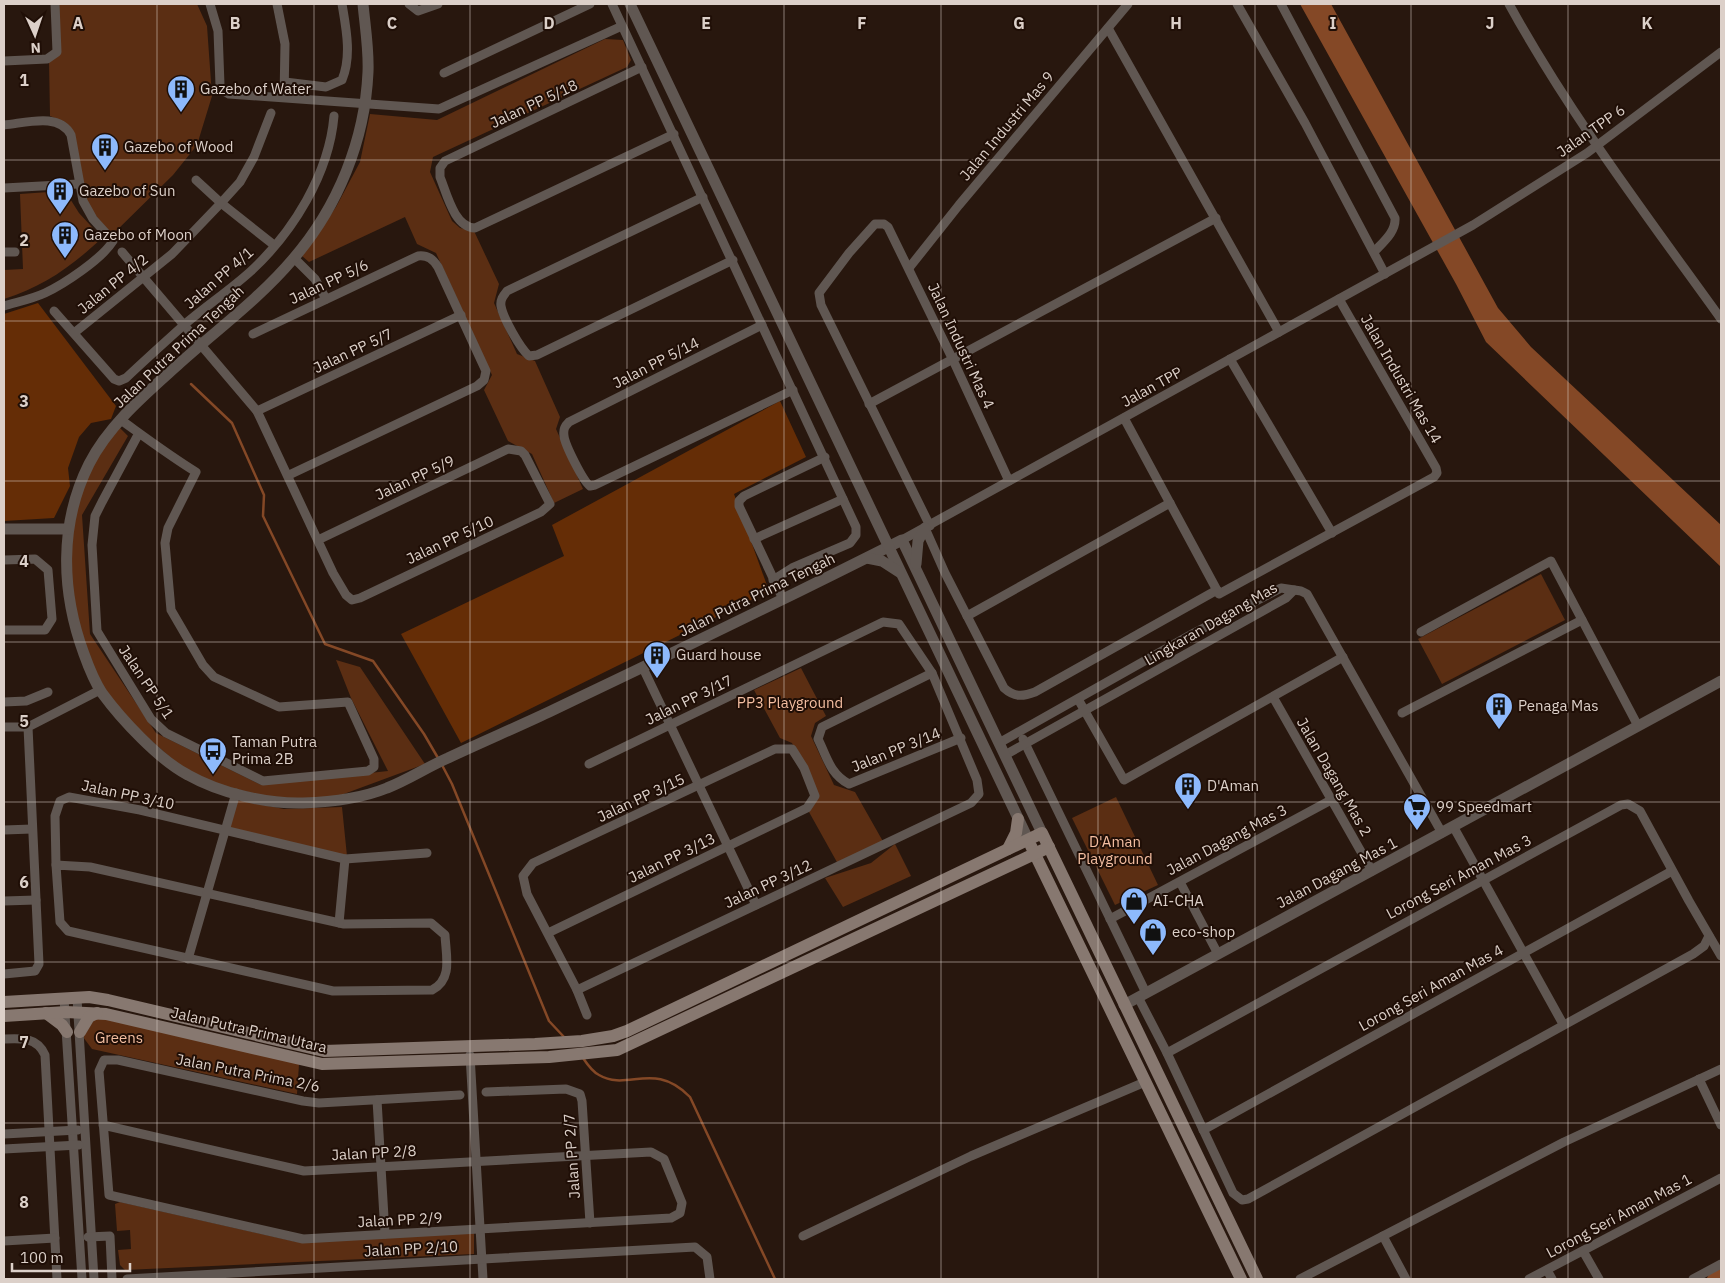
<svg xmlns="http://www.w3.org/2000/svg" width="1725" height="1283" font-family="'IBM Plex Sans',sans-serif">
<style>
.green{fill:#5b2e13}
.forest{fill:#652d06}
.water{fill:#844826}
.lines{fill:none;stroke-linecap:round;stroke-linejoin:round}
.stream{stroke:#844826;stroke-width:2.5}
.river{stroke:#844826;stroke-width:14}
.minor{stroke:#605752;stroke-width:9}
.tertiary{stroke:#605752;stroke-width:11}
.secondary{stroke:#877870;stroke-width:12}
.grid{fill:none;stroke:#dcd0c9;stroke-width:1;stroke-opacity:0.55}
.labels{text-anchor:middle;stroke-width:4;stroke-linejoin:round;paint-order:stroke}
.poi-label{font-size:15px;fill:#dcd0c9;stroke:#1f0e06;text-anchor:start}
.street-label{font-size:15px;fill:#dcd0c9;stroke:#1f0e06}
.park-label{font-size:15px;fill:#f4bea1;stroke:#1f0e06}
.grid-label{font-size:16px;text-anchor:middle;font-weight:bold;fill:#dcd0c9;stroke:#1f0e06;stroke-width:4;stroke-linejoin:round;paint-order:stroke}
</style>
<rect width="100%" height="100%" fill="#28170e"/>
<g class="green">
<polygon points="58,4 197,4 207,26 212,96 197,145 173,175 112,235 84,202 75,139 65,122 50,116 49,60 61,50"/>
<polygon points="605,39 623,40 631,60 627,67 433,157 430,172 452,221 460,228 474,231 499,284 494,303 517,354 535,361 560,417 556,429 583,489 554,503 532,454 508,441 484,390 492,375 436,253 417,244 405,217 309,262 302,256 336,207 360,162 370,114 437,120"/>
<path d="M63,191l4,3 12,19 23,25c-31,29 -58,48 -98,61v-29l19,-1 -3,-75z"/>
<polygon points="119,427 128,436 82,515 90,634 156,733 261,785 388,771 351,698 336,660 360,667 425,764 333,798 272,798 224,786 185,770 130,722 97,679 82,640 72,596 69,556 79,495 94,460"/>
<polygon points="1541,574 1565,620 1442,684 1418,639"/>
<polygon points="801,668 826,716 815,723 811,736 834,785 855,792 885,845 838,864 809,812 817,797 792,743 780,738 754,690"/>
<polygon points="1116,797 1158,885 1115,905 1072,818"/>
<polygon points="237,800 284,809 342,807 347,856 228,829"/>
<polygon points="895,844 911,876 843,907 825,878 871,863"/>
<polygon points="96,1017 299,1064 297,1094 92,1049 83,1037"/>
<polygon points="120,1202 297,1242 474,1233 474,1254 125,1270 120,1265 118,1250 131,1249 130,1230 117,1231 115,1204"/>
</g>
<g class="forest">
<polygon points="38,303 116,406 111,419 91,423 79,437 68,468 70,486 54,518 4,521 4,314"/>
<polygon points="780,401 806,457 734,494 769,591 461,743 401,634 564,556 552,525"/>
</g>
<polygon class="water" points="1300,4 1331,4 1498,308 1531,347 1721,525 1721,567 1486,342 1456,284"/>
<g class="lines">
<g class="stream">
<polyline points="191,384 232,423 264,495 263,516 325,644 373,661 424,734 438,758"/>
<polyline points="442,765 452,784 549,1021 564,1037"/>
<path d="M583,1058c4,6 10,14 16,17 29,17 55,-15 91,22l85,182"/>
</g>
<polyline class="river" points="1714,1279 1721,1275"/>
<g class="minor">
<polyline points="210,4 218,31 220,85 222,90 229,94 439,109 622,26"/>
<polyline points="277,4 285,44 284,97"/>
<polyline points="409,4 418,11 438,4"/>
<polyline points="612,4 856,527 856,535 850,543 792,568 773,580"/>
<polyline points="1237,4 1305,123 1385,274"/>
<path d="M1281,4l114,214c1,14 -12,24 -21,34"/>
<path d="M1509,4c61,111 138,212 212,315"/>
<polyline points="1108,28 1279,332"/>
<polyline points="4,61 47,59 57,52 55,4"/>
<path d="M642,67l-197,94 -5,7v9c7,17 14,50 35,51l199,-94"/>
<polyline points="444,73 590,4"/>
<path d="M285,82l41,5 16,-7c10,-24 4,-52 0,-76"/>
<path d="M4,125c22,-2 55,-13 67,10l12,66 10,18 20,22c-11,18 -49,43 -68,52 -13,6 -28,9 -41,13"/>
<polyline points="196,180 221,203 274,245"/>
<polyline points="4,188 78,184"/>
<path d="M703,197l-196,94c-4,5 -7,9 -6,15 2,12 19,42 28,50l8,-1 196,-95"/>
<polyline points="4,252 15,252"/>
<polyline points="122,252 257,411 333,573 346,595 352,600 360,598 541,512 550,504 525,455 521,451 508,449 318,540"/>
<polyline points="294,258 315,279 326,299"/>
<polyline points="909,268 959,205 1128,4"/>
<path d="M54,311l60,68 5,2 7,-3c19,-18 39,-36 59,-54 21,-18 45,-34 66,-53 42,-39 78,-97 83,-155"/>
<path d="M762,325l-193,97c-4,4 -6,7 -5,14 1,9 19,45 26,50l5,-1 198,-95"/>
<polyline points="74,333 172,254 221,203 240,182 254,157 271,113"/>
<path d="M253,334l165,-78c10,-1 15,3 20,11l48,104 -2,9 -7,6 -188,89"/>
<polyline points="1230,359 1332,533"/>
<polyline points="869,404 1216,218"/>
<polyline points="257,411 461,315"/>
<polyline points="1124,418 1219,594 1434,477 1437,473 1436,468 1339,299"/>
<path d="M121,420c25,18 49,36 75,52l-28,56 -3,15 6,67 32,55 11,12 65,30 69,-5 26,57v8l-6,4 -105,10 -97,-48 -15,-14 -54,-88 -5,-86 3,-29 7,-14 37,-69"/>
<polyline points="930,526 821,305 819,293 849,253 875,224 884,224 888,227 953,360 1009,481"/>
<path d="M925,528l20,45 59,115c10,9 18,9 31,4l182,-102"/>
<polyline points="754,539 843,499"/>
<polyline points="902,540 1473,225 1587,153 1721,52"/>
<polyline points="4,560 35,559 48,570 52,619 45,630 4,630"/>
<polyline points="783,599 739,506 739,501 744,496 825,457"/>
<polyline points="967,616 1170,503"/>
<polyline points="1421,632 1551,561 1638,726"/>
<polyline points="643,668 756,905"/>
<path d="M932,673l-110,54 -4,12c9,18 12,35 31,45l112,-46"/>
<polyline points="1273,697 1372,871"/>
<polyline points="1078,699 1124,780 1343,657"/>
<polyline points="4,702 26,701 48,692"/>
<polyline points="1402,713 1582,620"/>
<polyline points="4,727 28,727"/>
<polyline points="1023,739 1146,993"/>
<polyline points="999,743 1194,633 1281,588 1301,591 1307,594 1442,833"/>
<polyline points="1005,755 1286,598 1294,590"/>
<polyline points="1453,826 1563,1024"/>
<polyline points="4,830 32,829"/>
<path d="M56,865l34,2 254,57 87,-1 14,12c1,21 8,44 -13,55l-99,1 -265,-60 -8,-9z"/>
<polyline points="56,865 55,816 60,801 69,797 140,810 345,859 427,853"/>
<polyline points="1180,882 1218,954"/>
<polyline points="4,901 36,900"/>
<polyline points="1110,919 1331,800"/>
<polyline points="339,923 345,859"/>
<polyline points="548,933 807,808 815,796 804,768 792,749 775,749 533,863 523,876 527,894 577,990 587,1015"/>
<polyline points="188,959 236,793"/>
<polyline points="4,974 35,971 39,964 28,727 100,690"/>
<polyline points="577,990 971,803 979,794 977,780 932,673 899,624 883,622 589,764"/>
<polyline points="1138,997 1167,1053 1233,1193 1242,1200 1248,1199 1693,954 1704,946 1709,936"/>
<polyline points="64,998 82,1279"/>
<polyline points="77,998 94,1279"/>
<path d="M4,1039c17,-1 33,-2 41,16l12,224"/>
<polyline points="1167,1053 1621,805 1628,804 1640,811 1689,901 1721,956"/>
<polyline points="470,1055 483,1279"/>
<polyline points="1699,1079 1721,1125"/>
<polyline points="486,1092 566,1089 580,1094 582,1101 590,1223"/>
<polyline points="377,1100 385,1234"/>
<polyline points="103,1125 304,1171 651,1152 664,1159 682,1203 680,1213 671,1218 303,1239 109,1195 99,1071 104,1060 118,1060 303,1101 319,1103 460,1095"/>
<polyline points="1203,1130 1672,871"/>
<polyline points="4,1134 78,1130"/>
<polyline points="4,1149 79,1145"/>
<polyline points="803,1236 971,1156 1145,1082"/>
<polyline points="1383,1236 1406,1279"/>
<polyline points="88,1237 110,1236 112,1279"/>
<polyline points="4,1241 55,1238"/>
<polyline points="1583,1251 1599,1279"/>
<polyline points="1547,1270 1552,1279"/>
<polyline points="127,1279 695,1247 707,1257 710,1279"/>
<polyline points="1300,1279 1564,1142 1721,1069"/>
<polyline points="1529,1279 1721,1178"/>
<polyline points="1693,1279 1721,1264"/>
</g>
<g class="tertiary">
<path d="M363,4c2,22 6,45 5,68 -3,68 -30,135 -75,187 -33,39 -75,70 -113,104 -32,29 -71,61 -91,101 -30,60 -28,128 -5,190 5,14 10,27 18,39 19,26 57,67 86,82 32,18 78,29 115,28 29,-1 57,-4 84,-15 21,-8 40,-21 61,-30 34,-16 67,-30 101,-46 118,-56 236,-113 353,-172l140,293"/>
<polyline points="630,4 1028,839"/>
<polyline points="4,529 68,529"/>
<polyline points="867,558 882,561 899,572"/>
<polyline points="916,564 918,541 925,528"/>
<polyline points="1124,1005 1721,681"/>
</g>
<g class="secondary">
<polyline points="1031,846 1241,1279"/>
<polyline points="1008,849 1016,833 1018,819"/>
<polyline points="4,1002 89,997 108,1000 324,1051 535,1044 582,1041 613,1036 627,1031 1042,833 1257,1279"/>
<polyline points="46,1013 62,1025 67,1032"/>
<polyline points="4,1016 66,1012 106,1014 322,1064 549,1057 617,1050 1049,847"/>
<polyline points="80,1032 89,1017 97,1013"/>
</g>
</g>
<path class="grid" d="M157,4v1275M314,4v1275M470,4v1275M627,4v1275M784,4v1275M941,4v1275M1098,4v1275M1255,4v1275M1411,4v1275M1568,4v1275M4,160h1717M4,321h1717M4,481h1717M4,642h1717M4,802h1717M4,962h1717M4,1123h1717"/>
<defs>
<g id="building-pin" transform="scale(1.4375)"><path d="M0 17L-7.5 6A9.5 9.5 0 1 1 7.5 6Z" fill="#8db9fc" stroke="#1f0e06"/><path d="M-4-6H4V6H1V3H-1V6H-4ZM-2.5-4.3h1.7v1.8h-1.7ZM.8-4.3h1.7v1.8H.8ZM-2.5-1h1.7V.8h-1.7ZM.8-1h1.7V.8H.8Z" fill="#111"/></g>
<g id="bus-pin" transform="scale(1.4375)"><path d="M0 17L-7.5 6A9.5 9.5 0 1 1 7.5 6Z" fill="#8db9fc" stroke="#1f0e06"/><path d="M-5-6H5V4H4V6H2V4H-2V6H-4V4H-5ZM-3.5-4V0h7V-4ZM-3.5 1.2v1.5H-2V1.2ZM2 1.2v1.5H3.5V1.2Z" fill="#111"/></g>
<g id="supermarket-pin" transform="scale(1.4375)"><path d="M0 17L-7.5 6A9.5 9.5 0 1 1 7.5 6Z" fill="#8db9fc" stroke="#1f0e06"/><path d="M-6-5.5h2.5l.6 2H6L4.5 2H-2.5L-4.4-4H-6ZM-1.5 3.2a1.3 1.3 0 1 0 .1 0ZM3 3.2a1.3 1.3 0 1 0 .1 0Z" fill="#111"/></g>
<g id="shop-pin" transform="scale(1.4375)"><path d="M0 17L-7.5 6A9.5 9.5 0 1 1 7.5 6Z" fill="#8db9fc" stroke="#1f0e06"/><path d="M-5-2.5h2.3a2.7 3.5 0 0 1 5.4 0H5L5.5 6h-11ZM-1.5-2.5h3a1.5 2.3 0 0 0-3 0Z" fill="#111"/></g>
</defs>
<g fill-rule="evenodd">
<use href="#building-pin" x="181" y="89"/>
<use href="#building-pin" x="105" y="147"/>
<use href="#building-pin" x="60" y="191"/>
<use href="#building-pin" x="65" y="235"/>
<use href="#building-pin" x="657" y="655"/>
<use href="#building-pin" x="1499" y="706"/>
<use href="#bus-pin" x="213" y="751"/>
<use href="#building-pin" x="1188" y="786"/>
<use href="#supermarket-pin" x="1417" y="807"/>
<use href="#shop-pin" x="1134" y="901"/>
<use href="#shop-pin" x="1153" y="932"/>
</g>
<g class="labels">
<g class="poi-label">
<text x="200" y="94">Gazebo of Water</text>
<text x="124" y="152">Gazebo of Wood</text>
<text x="79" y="196">Gazebo of Sun</text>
<text x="84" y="240">Gazebo of Moon</text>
<text x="676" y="660">Guard house</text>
<text x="1518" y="711">Penaga Mas</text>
<text x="232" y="747">Taman Putra<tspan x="232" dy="17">Prima 2B</tspan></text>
<text x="1207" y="791">D'Aman</text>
<text x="1436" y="812">99 Speedmart</text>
<text x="1153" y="906">AI-CHA</text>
<text x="1172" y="937">eco-shop</text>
</g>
<g class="street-label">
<text transform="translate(534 104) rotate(-25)" y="5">Jalan PP 5/18</text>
<text transform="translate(1007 126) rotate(-50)" y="5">Jalan Industri Mas 9</text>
<text transform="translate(1591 131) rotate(-35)" y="5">Jalan TPP 6</text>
<text transform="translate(219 278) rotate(-41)" y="5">Jalan PP 4/1</text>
<text transform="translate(329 282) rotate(-25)" y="5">Jalan PP 5/6</text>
<text transform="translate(113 284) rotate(-39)" y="5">Jalan PP 4/2</text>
<text transform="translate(961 346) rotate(65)" y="5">Jalan Industri Mas 4</text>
<text transform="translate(179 347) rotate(-43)" y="5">Jalan Putra Prima Tengah</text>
<text transform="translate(353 351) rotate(-25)" y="5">Jalan PP 5/7</text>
<text transform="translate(656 363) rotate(-27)" y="5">Jalan PP 5/14</text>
<text transform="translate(1401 379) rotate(60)" y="5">Jalan Industri Mas 14</text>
<text transform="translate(1152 387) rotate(-29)" y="5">Jalan TPP</text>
<text transform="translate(415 478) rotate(-25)" y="5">Jalan PP 5/9</text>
<text transform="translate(450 540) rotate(-25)" y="5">Jalan PP 5/10</text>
<text transform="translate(757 595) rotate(-26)" y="5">Jalan Putra Prima Tengah</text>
<text transform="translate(1211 624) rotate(-30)" y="5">Lingkaran Dagang Mas</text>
<text transform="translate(146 682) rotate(56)" y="5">Jalan PP 5/1</text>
<text transform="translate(689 700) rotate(-26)" y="5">Jalan PP 3/17</text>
<text transform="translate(896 750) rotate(-22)" y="5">Jalan PP 3/14</text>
<text transform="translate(1334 777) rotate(60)" y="5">Jalan Dagang Mas 2</text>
<text transform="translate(128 795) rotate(12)" y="5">Jalan PP 3/10</text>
<text transform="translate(641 798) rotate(-25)" y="5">Jalan PP 3/15</text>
<text transform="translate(1227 840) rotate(-28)" y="5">Jalan Dagang Mas 3</text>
<text transform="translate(672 858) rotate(-26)" y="5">Jalan PP 3/13</text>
<text transform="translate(1337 873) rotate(-28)" y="5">Jalan Dagang Mas 1</text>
<text transform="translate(1459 877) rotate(-28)" y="5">Lorong Seri Aman Mas 3</text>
<text transform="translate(768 884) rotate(-25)" y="5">Jalan PP 3/12</text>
<text transform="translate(1431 988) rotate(-29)" y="5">Lorong Seri Aman Mas 4</text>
<text transform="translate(249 1030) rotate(13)" y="5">Jalan Putra Prima Utara</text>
<text transform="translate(248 1073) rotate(11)" y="5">Jalan Putra Prima 2/6</text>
<text transform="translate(374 1153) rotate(-3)" y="5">Jalan PP 2/8</text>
<text transform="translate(572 1156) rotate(-94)" y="5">Jalan PP 2/7</text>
<text transform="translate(1619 1216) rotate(-28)" y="5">Lorong Seri Aman Mas 1</text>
<text transform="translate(400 1220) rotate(-3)" y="5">Jalan PP 2/9</text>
<text transform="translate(411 1249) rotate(-3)" y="5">Jalan PP 2/10</text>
</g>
<g class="park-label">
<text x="790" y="708">PP3 Playground</text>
<text x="1115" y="847">D'Aman<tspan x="1115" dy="17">Playground</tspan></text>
<text x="119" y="1043">Greens</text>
</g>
</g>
<g class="grid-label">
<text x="78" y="29">A</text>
<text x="235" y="29">B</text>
<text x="392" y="29">C</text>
<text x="549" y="29">D</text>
<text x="706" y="29">E</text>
<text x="862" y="29">F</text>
<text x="1019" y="29">G</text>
<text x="1176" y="29">H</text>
<text x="1333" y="29">I</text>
<text x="1490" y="29">J</text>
<text x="1647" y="29">K</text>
<text x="24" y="86">1</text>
<text x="24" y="246">2</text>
<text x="24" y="407">3</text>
<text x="24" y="567">4</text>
<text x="24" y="727">5</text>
<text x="24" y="888">6</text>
<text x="24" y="1048">7</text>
<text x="24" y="1208">8</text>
</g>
<rect width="1725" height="1283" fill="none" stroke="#dcd0c9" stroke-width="10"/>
<g transform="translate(35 35) rotate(177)" stroke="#1f0e06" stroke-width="4" paint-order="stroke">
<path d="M0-4L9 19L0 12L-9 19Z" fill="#dcd0c9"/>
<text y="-8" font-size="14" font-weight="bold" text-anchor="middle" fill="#dcd0c9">N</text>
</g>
<path d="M12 1263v8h118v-8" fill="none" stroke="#dcd0c9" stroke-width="2.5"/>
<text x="20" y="1263" font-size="15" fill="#dcd0c9" stroke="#1f0e06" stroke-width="4" paint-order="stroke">100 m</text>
</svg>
